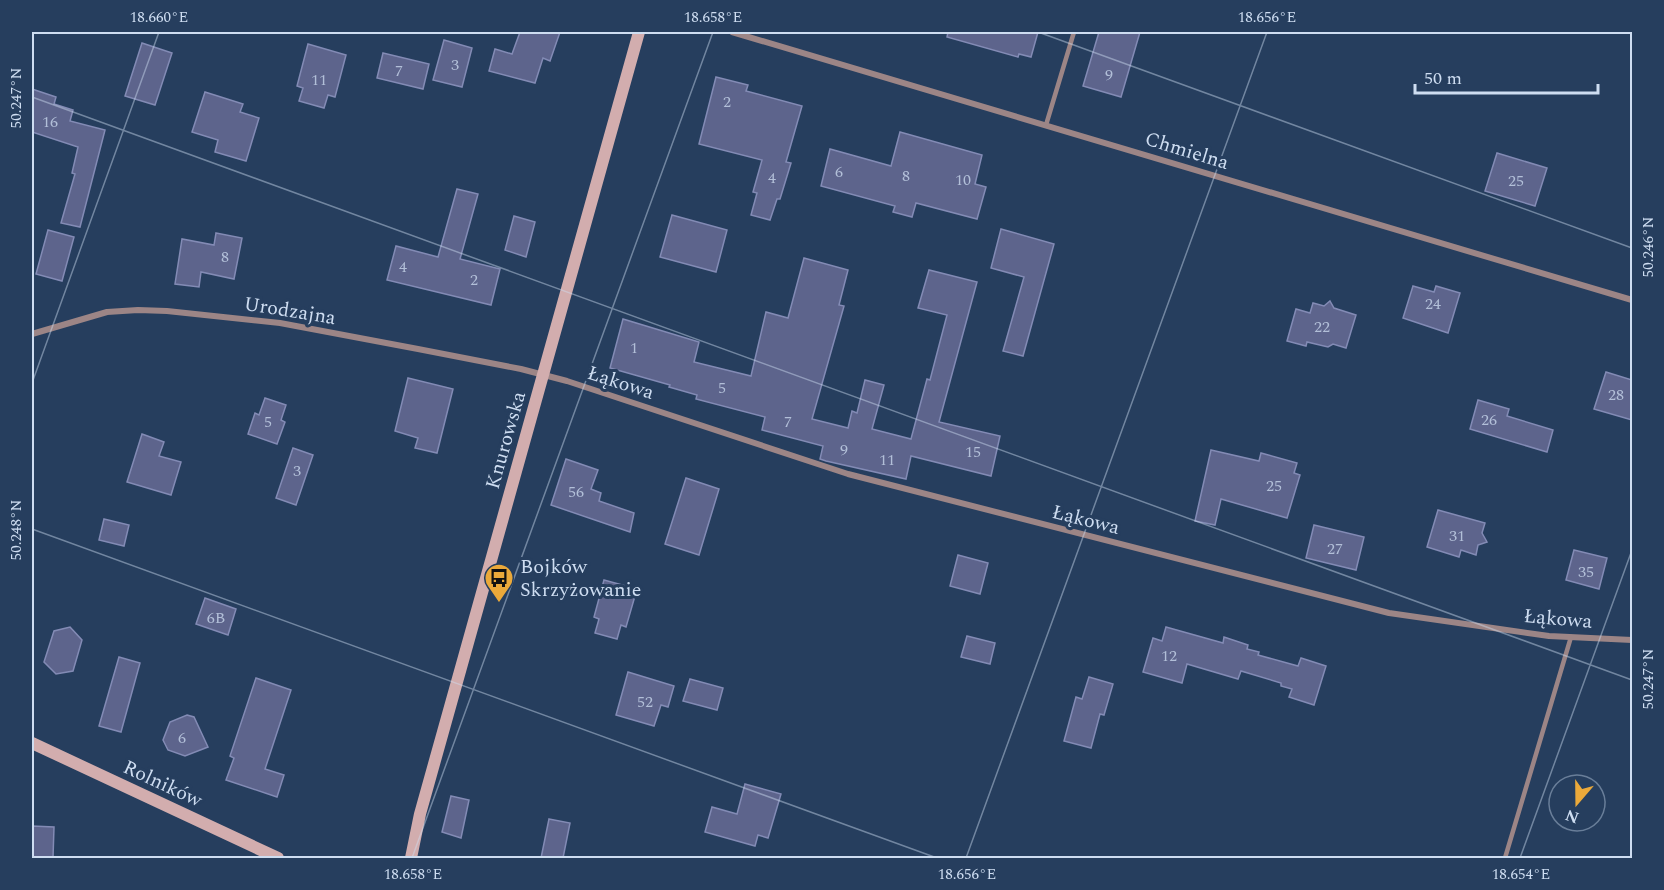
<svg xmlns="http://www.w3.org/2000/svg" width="1664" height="890" font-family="Spectral,serif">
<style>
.building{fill:#5d648c;stroke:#838bb5;stroke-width:1.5}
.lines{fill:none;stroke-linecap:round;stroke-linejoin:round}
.lane{stroke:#9c8586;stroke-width:4.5}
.street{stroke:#9c8586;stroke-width:6}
.secondary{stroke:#d2adae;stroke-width:12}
.ticks{fill:none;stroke:#ceddf1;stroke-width:1.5;stroke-opacity:0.45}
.labels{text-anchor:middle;stroke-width:6;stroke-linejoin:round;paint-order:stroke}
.number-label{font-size:16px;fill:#b2bfd8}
.street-label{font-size:20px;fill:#ceddf1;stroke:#263e5e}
.poi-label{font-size:20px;fill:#ceddf1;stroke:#263e5e;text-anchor:start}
.neatline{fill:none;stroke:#ceddf1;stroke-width:2}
.ticks-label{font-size:15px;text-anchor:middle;fill:#ceddf1}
</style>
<rect width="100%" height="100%" fill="#263e5e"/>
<g class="building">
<polygon points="520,32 560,32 550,61 543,58 535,83 489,71 495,49 512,54"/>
<polygon points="948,32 1038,32 1031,57 1019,54 1018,57 947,37"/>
<polygon points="1099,32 1140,32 1121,97 1083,86"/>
<polygon points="444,40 472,48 462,87 433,80"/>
<polygon points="142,43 172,53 155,105 125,96"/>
<polygon points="308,44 346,55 335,97 328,95 324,108 299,101 303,88 297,86"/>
<polygon points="383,53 429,64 423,89 377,78"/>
<polygon points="716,77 748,85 746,91 802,106 786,162 791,163 780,199 777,199 770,220 751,215 757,193 753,192 762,160 699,144"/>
<polygon points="32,89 56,97 54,104 73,110 70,121 105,130 80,227 61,223 75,174 72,173 78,147 32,132"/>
<polygon points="205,92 243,104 240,112 259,118 246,161 215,152 218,140 192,132"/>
<polygon points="900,132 982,155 975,184 986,187 977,219 916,203 912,217 893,212 895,206 821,186 830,149 891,166"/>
<polygon points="1497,153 1547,168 1535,206 1485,191"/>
<polygon points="457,189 478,194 460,259 500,269 491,305 387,280 396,246 438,257"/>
<polygon points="672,215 727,230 716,272 660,257"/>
<polygon points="514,216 535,222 526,257 505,250"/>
<polygon points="1001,229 1054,244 1023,356 1003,351 1024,277 991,268"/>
<polygon points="48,230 74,237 62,281 36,274"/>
<polygon points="216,233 242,238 234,279 201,272 199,287 175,284 182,239 214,245"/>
<polygon points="804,258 848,270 839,305 844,306 812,419 848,428 852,411 857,413 865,380 884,385 872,429 911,439 927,379 930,380 947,315 918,308 929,270 977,282 939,422 1000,436 991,476 911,456 906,479 826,461 820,459 823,446 762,430 765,417 696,399 697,395 669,387 670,385 610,368 623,319 699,342 694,362 751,376 766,312 788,318"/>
<polygon points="1413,286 1434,292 1436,286 1460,293 1448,333 1403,318"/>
<polygon points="1330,301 1334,308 1356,315 1346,348 1333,344 1328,347 1307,342 1306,346 1287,341 1296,309 1310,313 1313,303 1324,306"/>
<polygon points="1606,372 1632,380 1632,420 1594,409"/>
<polygon points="408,378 453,389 437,453 415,448 418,438 395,431"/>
<polygon points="265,398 286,405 281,420 285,422 277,444 248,434 255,413 259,415"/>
<polygon points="1478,400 1509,409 1507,416 1553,430 1547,452 1470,429"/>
<polygon points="142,434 164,442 159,456 181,462 171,495 127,482"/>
<polygon points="293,448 313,455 296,505 276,498"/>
<polygon points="1211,450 1259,461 1261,453 1297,463 1294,473 1300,475 1287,518 1221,499 1215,525 1195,521"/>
<polygon points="566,459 598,470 591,489 601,493 599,501 634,513 630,532 551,505"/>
<polygon points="686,478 719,489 699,555 665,544"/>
<polygon points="1438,510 1485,523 1482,533 1487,542 1478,545 1476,555 1461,550 1459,557 1427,547"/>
<polygon points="104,519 129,525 124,546 99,540"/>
<polygon points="1314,525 1364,537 1356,570 1306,558"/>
<polygon points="1574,550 1607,558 1599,589 1566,580"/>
<polygon points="958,555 988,563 980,594 950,586"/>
<polygon points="604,580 637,589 626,627 621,625 617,639 595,633 599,619 594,617"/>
<polygon points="205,598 236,609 228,635 196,624"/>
<polygon points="70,627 82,640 73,671 56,674 44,662 54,631"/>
<polygon points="1166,627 1223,643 1224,637 1248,645 1247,649 1259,652 1258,655 1298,666 1301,658 1326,666 1314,705 1289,697 1292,689 1281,686 1281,683 1241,671 1238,679 1187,664 1182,683 1143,672 1153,638 1162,641"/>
<polygon points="967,636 995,643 990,664 961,657"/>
<polygon points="119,657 140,663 121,732 99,726"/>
<polygon points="628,672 674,686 668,707 661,705 654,726 616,715"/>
<polygon points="1089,677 1113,684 1104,715 1100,714 1091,748 1064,741 1076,697 1082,699"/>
<polygon points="256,678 291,690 265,769 284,775 277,797 226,780 234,758 230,756"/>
<polygon points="690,679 723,688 717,710 683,701"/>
<polygon points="187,715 194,717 208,747 185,756 168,750 163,740 170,722"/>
<polygon points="745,784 781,794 768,838 758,835 755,846 705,832 712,807 737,814"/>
<polygon points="451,796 469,800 461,838 442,832"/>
<polygon points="549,819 570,823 563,858 541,858"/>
<polygon points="32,826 54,827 53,858 32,858"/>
</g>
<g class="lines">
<g class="lane">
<polyline points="1046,125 1074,32"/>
<polyline points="1505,858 1571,637"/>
</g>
<g class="street">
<polyline points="732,32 1632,300"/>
<polyline points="32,334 107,312 138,310 167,311 280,323 418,349 521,369 567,381 848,474 1389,613 1549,636 1632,640"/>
</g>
<g class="secondary">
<polyline points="32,743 278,858"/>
<polyline points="411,858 420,814 639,32"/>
</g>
</g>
<path class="ticks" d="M1038,32l594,216M32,97l1600,583M32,383l127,-351M32,529l905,329M412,858l301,-826M966,858l301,-826M1520,858l112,-308"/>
<defs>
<g id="bus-pin" transform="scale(1.5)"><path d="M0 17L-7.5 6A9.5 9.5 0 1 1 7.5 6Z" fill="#eba93a" stroke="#263e5e"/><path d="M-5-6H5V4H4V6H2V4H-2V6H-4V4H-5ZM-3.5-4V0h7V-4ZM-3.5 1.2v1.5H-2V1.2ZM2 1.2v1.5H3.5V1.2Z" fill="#111"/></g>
</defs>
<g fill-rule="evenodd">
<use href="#bus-pin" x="499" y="578"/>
</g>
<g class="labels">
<g class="number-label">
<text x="455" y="70">3</text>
<text x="399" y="76">7</text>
<text x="1109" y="80">9</text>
<text x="319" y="85">11</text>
<text x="727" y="107">2</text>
<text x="50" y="127">16</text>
<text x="839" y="177">6</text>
<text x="906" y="181">8</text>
<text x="772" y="183">4</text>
<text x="963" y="185">10</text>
<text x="1516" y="186">25</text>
<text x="225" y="262">8</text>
<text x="403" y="272">4</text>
<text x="474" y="285">2</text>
<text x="1433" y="309">24</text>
<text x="1322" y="332">22</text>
<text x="634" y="353">1</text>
<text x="722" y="393">5</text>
<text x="1616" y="400">28</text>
<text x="1489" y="425">26</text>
<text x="268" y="427">5</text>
<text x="788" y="427">7</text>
<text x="844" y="455">9</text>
<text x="973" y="457">15</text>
<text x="887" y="465">11</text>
<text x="297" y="476">3</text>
<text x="1274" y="491">25</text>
<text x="576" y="497">56</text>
<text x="1457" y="541">31</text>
<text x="1335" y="554">27</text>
<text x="1586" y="577">35</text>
<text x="216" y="623">6B</text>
<text x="1169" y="661">12</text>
<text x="645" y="707">52</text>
<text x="182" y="743">6</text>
</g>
<g class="street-label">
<text transform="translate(1187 150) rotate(17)" y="7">Chmielna</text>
<text transform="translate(290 310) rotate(9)" y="7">Urodzajna</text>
<text transform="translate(621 382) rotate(18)" y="7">Łąkowa</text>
<text transform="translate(505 440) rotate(-74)" y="7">Knurowska</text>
<text transform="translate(1086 519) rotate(14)" y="7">Łąkowa</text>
<text transform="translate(1558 618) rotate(5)" y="7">Łąkowa</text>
<text transform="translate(163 783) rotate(25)" y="7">Rolników</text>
</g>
<g class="poi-label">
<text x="520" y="573">Bojków<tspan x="520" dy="23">Skrzyżowanie</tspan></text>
</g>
</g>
<rect width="1664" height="890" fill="none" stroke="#263e5e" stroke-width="66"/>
<g transform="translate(1577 803) rotate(200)"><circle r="28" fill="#263e5e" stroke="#697e99" stroke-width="1.5"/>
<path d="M0-4.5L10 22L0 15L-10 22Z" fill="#eba93a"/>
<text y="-9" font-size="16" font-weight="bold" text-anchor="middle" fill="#ceddf1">N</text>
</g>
<path d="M1415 84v9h183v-9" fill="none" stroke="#ceddf1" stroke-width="3"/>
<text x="1424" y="84" font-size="18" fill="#ceddf1" stroke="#263e5e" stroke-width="4.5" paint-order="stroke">50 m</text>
<rect x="33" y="33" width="1598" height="824" class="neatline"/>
<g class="ticks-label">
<text x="159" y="22">18.660°E</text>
<text x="713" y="22">18.658°E</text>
<text x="1267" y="22">18.656°E</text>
<text transform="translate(16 98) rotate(-90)" y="5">50.247°N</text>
<text transform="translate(1648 247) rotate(-90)" y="5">50.246°N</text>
<text transform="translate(16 530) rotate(-90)" y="5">50.248°N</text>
<text transform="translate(1648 679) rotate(-90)" y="5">50.247°N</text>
<text x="413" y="879">18.658°E</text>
<text x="967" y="879">18.656°E</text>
<text x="1521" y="879">18.654°E</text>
</g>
</svg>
